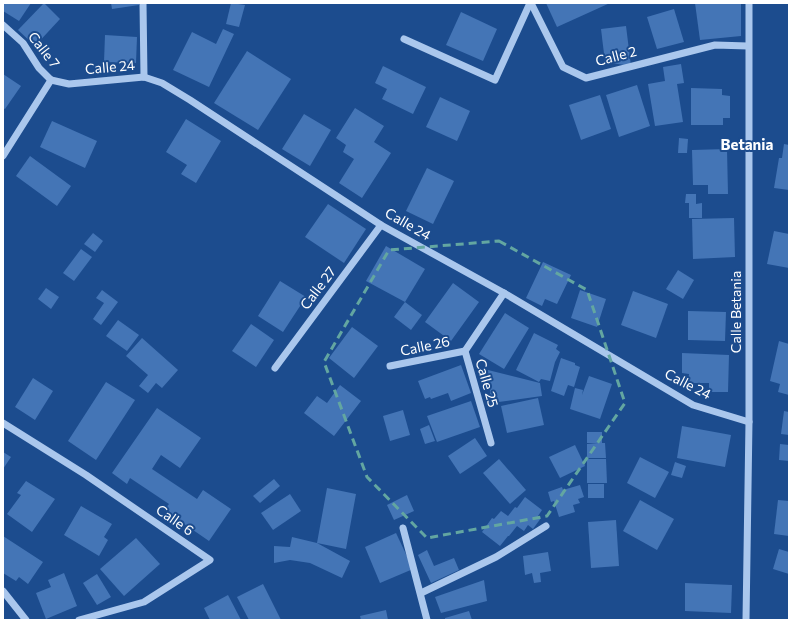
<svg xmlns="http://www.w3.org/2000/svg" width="792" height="623" font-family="Commissioner,sans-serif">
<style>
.building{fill:#4475b6}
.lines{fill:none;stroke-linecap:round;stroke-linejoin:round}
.minor{stroke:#aac7ed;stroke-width:7}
.marked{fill:none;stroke:#63a6a1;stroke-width:3;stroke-dasharray:8 5;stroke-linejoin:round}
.labels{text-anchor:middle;stroke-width:4;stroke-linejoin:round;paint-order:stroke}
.street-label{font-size:14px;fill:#fff;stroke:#1c4c8e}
.neighbourhood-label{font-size:15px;font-weight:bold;fill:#fff;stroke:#1c4c8e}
</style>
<rect width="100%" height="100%" fill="#1c4c8e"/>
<g class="building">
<polygon points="3,3 31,3 19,21 3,11"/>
<polygon points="44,3 60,19 35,46 18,30"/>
<polygon points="111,3 139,3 139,5 112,9"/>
<polygon points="231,3 245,5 239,27 226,24"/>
<polygon points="546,3 610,3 557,27"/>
<polygon points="695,3 741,3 741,36 700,40"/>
<polygon points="674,9 684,42 657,49 647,17"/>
<polygon points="461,12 497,29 483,61 446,45"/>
<polygon points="626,26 631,66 605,62 601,29"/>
<polygon points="223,29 234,34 209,87 173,70 192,32 216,44"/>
<polygon points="105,35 137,37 136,63 104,62"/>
<polygon points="247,51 291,79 258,130 214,103"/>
<polygon points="681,64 684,83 677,84 683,122 655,126 648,84 665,81 663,67"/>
<polygon points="383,66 426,87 413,114 382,99 387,89 375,83"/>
<polygon points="3,74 21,86 5,109 3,108"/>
<polygon points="637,85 650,126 619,137 606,95"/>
<polygon points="691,88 722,89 722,95 730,96 730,118 723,118 723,125 691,125"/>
<polygon points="600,95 611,129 581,140 569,105"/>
<polygon points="440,97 470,111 457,141 426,127"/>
<polygon points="355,108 384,126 374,142 391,153 362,198 339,183 354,159 343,152 346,145 336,138"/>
<polygon points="304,114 331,130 310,166 282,149"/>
<polygon points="186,119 221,141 196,183 181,174 187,165 166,152"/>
<polygon points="52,121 97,141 85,168 40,147"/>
<polygon points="679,138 688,139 687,153 678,153"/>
<polygon points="784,144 789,145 789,190 774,188 779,158 782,158"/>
<polygon points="727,149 728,194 708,194 708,185 693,185 692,150"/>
<polygon points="30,156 71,186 57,206 16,176"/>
<polygon points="427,168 454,181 433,224 406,211"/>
<polygon points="686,194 696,194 696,204 702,203 702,218 689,218 689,203 685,203"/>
<polygon points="328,204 366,229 344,263 305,237"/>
<polygon points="734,218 735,257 693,259 692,219"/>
<polygon points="774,231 789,234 789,268 767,264"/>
<polygon points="93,233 103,241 95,252 84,244"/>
<polygon points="386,246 425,269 405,302 366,281"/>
<polygon points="81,249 92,257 74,281 63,273"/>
<polygon points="543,262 571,275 557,304 545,299 542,306 526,298"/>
<polygon points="678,270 694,280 683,299 666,289"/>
<polygon points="280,281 306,297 283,332 258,316"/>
<polygon points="453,283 479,302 451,341 425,322"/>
<polygon points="46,288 59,297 51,309 38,299"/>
<polygon points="102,290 118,302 101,325 93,319 104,303 96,298"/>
<polygon points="580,290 606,299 597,327 571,318"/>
<polygon points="633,291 668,304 656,338 621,325"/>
<polygon points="405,302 422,315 411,330 394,317"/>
<polygon points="688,311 726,312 725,341 688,340"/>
<polygon points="505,313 529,328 504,369 479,354"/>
<polygon points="118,320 139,335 127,351 106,336"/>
<polygon points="251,324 274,340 256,367 232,351"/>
<polygon points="352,327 378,346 354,378 329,358"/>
<polygon points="534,333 558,345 556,349 560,352 555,362 550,381 541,379 539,382 516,370"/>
<polygon points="142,338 178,370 162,388 156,383 148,393 139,386 148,375 126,356"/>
<polygon points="779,341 789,344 789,395 778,392 780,384 770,381"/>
<polygon points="682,353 729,355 728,392 709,392 709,383 688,383 689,374 682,373"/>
<polygon points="561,358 575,363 575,365 580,367 574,387 568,385 564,396 551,391"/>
<polygon points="461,365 471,393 451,401 448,393 431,399 430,397 425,399 418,381"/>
<polygon points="488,370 540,383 542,396 491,403"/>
<polygon points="589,376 612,384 600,419 570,409 575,388 583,390 582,395"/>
<polygon points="33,378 53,391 35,420 15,407"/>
<polygon points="106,382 135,400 96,460 68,441"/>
<polygon points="340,385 361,401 334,436 304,413 317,396 327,403"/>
<polygon points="538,398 544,425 507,433 501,406"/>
<polygon points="471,401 480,427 437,442 427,416"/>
<polygon points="157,408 201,438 180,468 161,455 152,469 197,499 203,490 231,509 209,541 164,510 169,504 130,478 127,484 112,473"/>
<polygon points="403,410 410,435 390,441 383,416"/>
<polygon points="784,411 789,412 789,435 781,434"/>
<polygon points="429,425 435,441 425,444 420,429"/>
<polygon points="682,426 731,435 725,467 677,458"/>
<polygon points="587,432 602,432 602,443 605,443 606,458 587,458 587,444 598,444 587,443"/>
<polygon points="475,438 487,456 460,474 448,456"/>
<polygon points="780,444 789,445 789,461 779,460"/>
<polygon points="575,445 585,466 560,478 549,457"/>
<polygon points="3,452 11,457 3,469"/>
<polygon points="640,457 669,472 655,498 627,483"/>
<polygon points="499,459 526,490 510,504 483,473"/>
<polygon points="587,459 606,459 607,483 587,483"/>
<polygon points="675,462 686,466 682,478 671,475"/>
<polygon points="274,479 280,486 260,503 253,496"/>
<polygon points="26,481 55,499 32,532 7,514 21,495 17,493"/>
<rect x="588" y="484" width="16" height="14"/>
<polygon points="580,485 584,497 578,499 580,503 573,505 575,512 559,517 554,501 551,502 548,492 562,487 563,490"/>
<polygon points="327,488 356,494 346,549 317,543 350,561 342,578 310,563 290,560 274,563 274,546 290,547 292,537 317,543"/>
<polygon points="290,494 301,511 273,530 261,513"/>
<polygon points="407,495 414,511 394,520 387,505"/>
<polygon points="525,497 542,510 538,516 541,518 533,529 528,525 524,531 517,526 509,536 508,536 500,546 482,532 492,518 494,519 501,511 508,516 515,507 517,508"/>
<polygon points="640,500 674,519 657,550 623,531"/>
<polygon points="778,500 789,501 789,536 774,534"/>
<polygon points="81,506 112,524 104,537 108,540 99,556 64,535"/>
<polygon points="616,520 619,566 591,568 588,522"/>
<polygon points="396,533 413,569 380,583 365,547"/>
<polygon points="3,536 43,562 28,584 19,577 16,581 3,573"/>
<polygon points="136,538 160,564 124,596 100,569"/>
<polygon points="779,549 789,552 789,574 773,569"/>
<polygon points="427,550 434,566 454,558 459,570 431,583 418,555"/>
<polygon points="548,552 551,571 540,573 541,582 534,583 532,573 525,575 523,556"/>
<polygon points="64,573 77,606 46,619 36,593 51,587 48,580"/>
<polygon points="97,574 111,597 97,605 83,583"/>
<polygon points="484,580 487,601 441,613 435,597"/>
<polygon points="685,583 732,585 731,613 685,611"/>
<polygon points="263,584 281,620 249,620 237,597"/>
<polygon points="228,595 241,620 210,620 204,608"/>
<polygon points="386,610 388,620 361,620 360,616"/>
<polygon points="469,611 472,620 445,620 445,618"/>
</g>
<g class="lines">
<g class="minor">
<polyline points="143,3 144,77"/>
<polyline points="531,3 563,67 586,78 715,45 748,46"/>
<polyline points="3,25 23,43 39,68 51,80"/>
<polyline points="404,39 495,80 530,3"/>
<polyline points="51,80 69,84 144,77 162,83 190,100 381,225 504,293 693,405 749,422"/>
<polyline points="3,156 51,80"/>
<polyline points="390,366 465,351"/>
<polyline points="275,368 381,225"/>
<polyline points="3,423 86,475 210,560 144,602 79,620"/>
<polyline points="491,443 465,351 504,293"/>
<polyline points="403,528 427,620"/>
<polyline points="3,591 26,620"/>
<polyline points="421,593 496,557 546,526"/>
<polyline points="746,620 749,422 749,3"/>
</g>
</g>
<path class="marked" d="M499,241l88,49 38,113 -78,113 -120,22 -60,-61 -43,-115 65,-112z"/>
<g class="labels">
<g class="street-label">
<text transform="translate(44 50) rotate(52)" y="5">Calle 7</text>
<text transform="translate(616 56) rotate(-15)" y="5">Calle 2</text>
<text transform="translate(110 67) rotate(-5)" y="5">Calle 24</text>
<text transform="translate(408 224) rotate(30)" y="5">Calle 24</text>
<text transform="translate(318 288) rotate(-53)" y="5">Calle 27</text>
<text transform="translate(736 312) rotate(-90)" y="5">Calle Betania</text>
<text transform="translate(425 346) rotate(-12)" y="5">Calle 26</text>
<text transform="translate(487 383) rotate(74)" y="5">Calle 25</text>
<text transform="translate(688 384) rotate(27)" y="5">Calle 24</text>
<text transform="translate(175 520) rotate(35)" y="5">Calle 6</text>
</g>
<g class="neighbourhood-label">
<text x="747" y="150">Betania</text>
</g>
</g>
<rect width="792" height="623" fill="none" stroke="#ffffff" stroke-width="8"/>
</svg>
